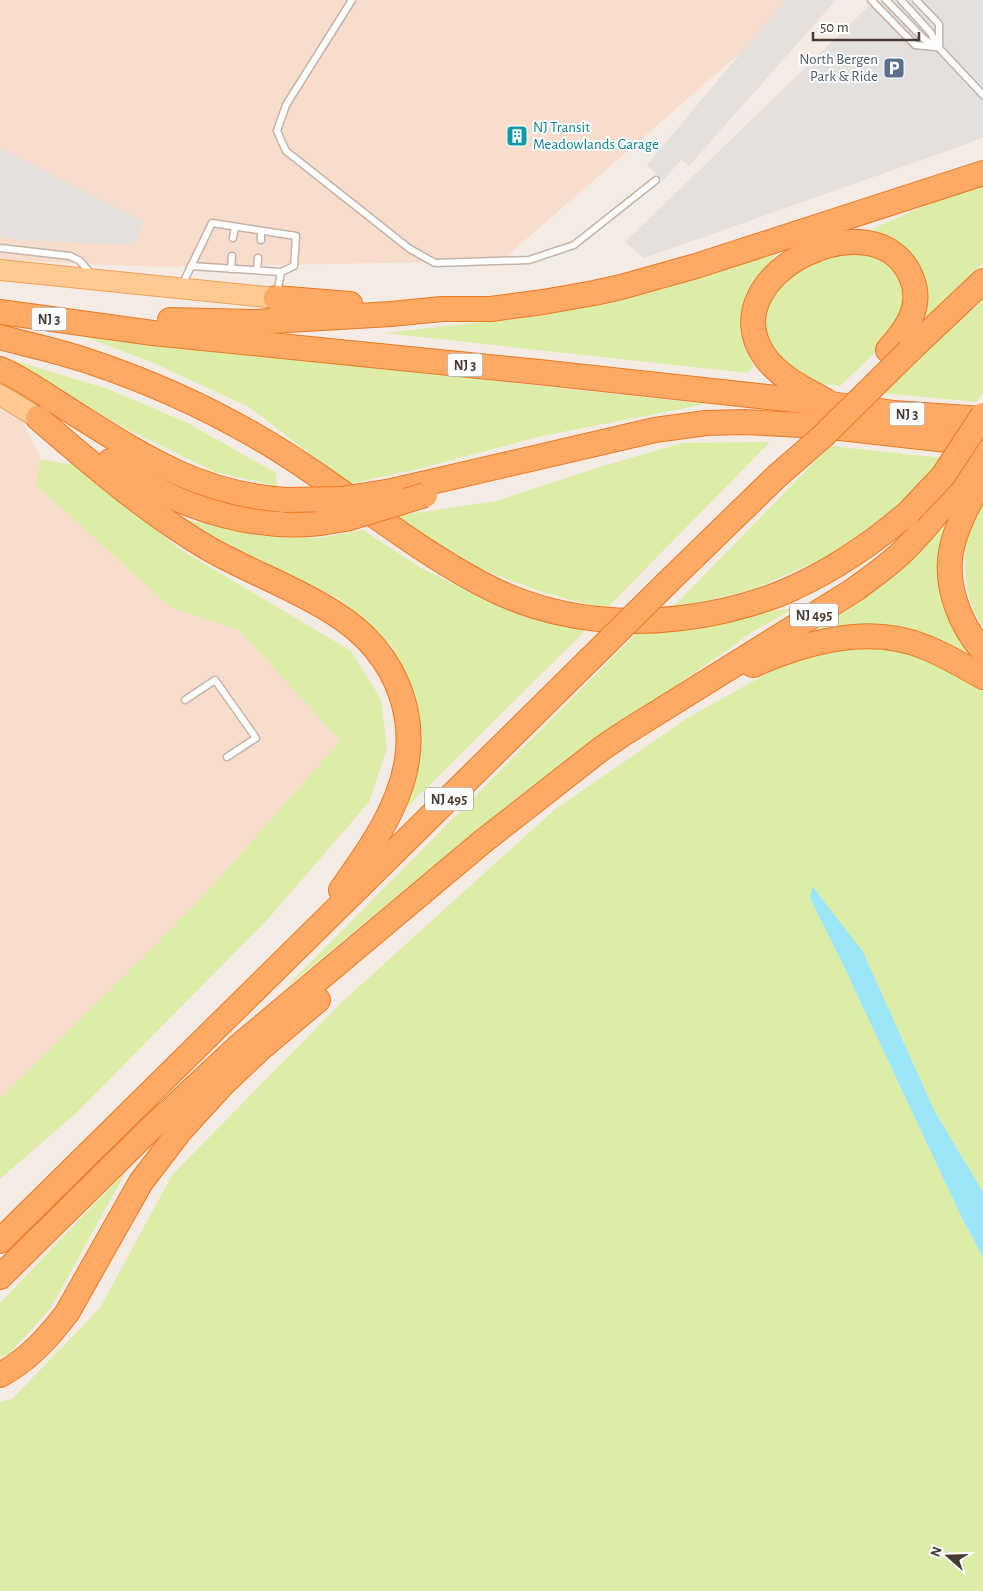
<svg xmlns="http://www.w3.org/2000/svg" width="983" height="1591" font-family="'Alegreya Sans',sans-serif">
<style>
.commercial{fill:#f8ddcd}
.green{fill:#dceda8}
.parking{fill:#e4e0dd}
.water{fill:#9ae5f7}
.lines{fill:none;stroke-linecap:round;stroke-linejoin:round}
.lane-casing{stroke:#c3b4a9;stroke-width:9}
.primary-casing{stroke:#efa157;stroke-width:22}
.highway-casing{stroke:#ed7925;stroke-width:26}
.lane{stroke:#fff;stroke-width:6}
.primary{stroke:#ffc992;stroke-width:20}
.highway{stroke:#ffaa64;stroke-width:24}
.highway-bridge-casing{stroke:#ed7925;stroke-width:26;stroke-linecap:butt}
.highway-bridge{stroke:#ffaa64;stroke-width:24}
.labels{text-anchor:middle;stroke-width:4;stroke-linejoin:round;paint-order:stroke}
.shield{fill:#fff;stroke:#7e7670;stroke-width:1}
.shield-label{font-size:14px;font-weight:bold;fill:#473b33}
.service-label{font-size:15px;fill:#4e5e75;stroke:#fff;text-anchor:end}
.culture-label{font-size:15px;fill:#0d838f;stroke:#fff;text-anchor:start}
</style>
<rect width="100%" height="100%" fill="#f4ece4"/>
<g class="commercial">
<polygon points="0,0 801,0 501,261 159,267 0,260"/>
<polygon points="0,410 22,421 41,459 36,485 170,607 239,630 340,741 214,884 154,946 0,1098"/>
</g>
<g class="green">
<polygon points="983,183 983,263 911,335 918,321 896,244 872,229 956,192"/>
<polygon points="778,251 744,305 744,333 753,367 748,373 384,333 547,315"/>
<polygon points="852,251 886,260 902,282 904,300 900,317 889,339 840,386 816,383 798,374 775,355 767,337 766,320 768,306 781,284 805,264"/>
<polygon points="983,300 983,392 977,402 882,393"/>
<polygon points="80,335 706,404 542,436 422,468 349,484 249,407 151,362"/>
<polygon points="12,360 108,389 186,422 276,473 277,486 215,472 119,425"/>
<polygon points="770,442 606,609 545,593 465,563 389,517 496,501 600,467 681,443"/>
<polygon points="830,446 942,458 917,488 888,513 829,556 751,590 671,609"/>
<polygon points="41,459 79,466 181,550 351,651 381,699 387,748 369,802 268,919 76,1113 0,1179 0,1098 154,946 214,884 340,741 239,630 170,607 36,485"/>
<polygon points="962,497 947,539 983,662 983,668 818,634 817,629 882,582"/>
<path d="M983,502v125c-19,-26 -23,-71 -12,-101 3,-8 8,-16 12,-24z"/>
<polygon points="179,518 261,536 319,538 363,530 421,568 498,606 587,629 399,815 417,767 418,705 392,646 340,599 281,572"/>
<polygon points="794,608 754,631 519,796 282,991 640,630 726,617"/>
<polygon points="856,647 915,652 983,684 983,1192 935,1112 863,952 812,887 810,898 839,956 962,1218 983,1257 983,1591 0,1591 0,1402 12,1399 100,1308 172,1175 342,1002 554,810 689,717 791,660"/>
<polygon points="127,1170 50,1309 9,1354 0,1357 0,1303"/>
</g>
<g class="parking">
<polygon points="785,0 836,0 689,166 681,160 663,181 647,165"/>
<polygon points="875,0 983,0 983,137 967,144 644,258 625,242"/>
<polygon points="0,148 144,221 132,244 118,245 8,239 0,236"/>
</g>
<polygon class="water" points="812,886 863,952 935,1112 983,1192 983,1257 962,1218 839,956 810,898"/>
<g class="lines">
<g class="lane-casing">
<g id="lane">
<polyline points="352,0 286,105 277,131 286,151 410,249 435,263 529,260 574,245 656,180"/>
<polyline points="871,0 915,45 935,47"/>
<polyline points="886,0 924,39 939,48 983,95"/>
<polyline points="901,0 931,33 938,47"/>
<polyline points="916,0 939,24 939,46"/>
<polyline points="233,238 235,227"/>
<polyline points="261,240 261,231"/>
<polyline points="0,248 70,256 80,261 92,275"/>
<polyline points="191,266 281,272"/>
<polyline points="231,269 232,256"/>
<polyline points="257,270 258,258"/>
<polyline points="182,285 212,223 296,236 294,266 281,272 277,294"/>
<polyline points="185,700 215,680 256,738 227,757"/>
</g>
</g>
<g class="primary-casing">
<g id="primary">
<polyline points="0,270 276,298"/>
<polyline points="0,395 38,418"/>
</g>
</g>
<g class="highway-casing">
<g id="highway">
<polyline points="276,298 350,304"/>
<polyline points="0,312 153,333 539,372 831,404 894,413 983,419"/>
<polyline points="170,320 254,322 391,314 442,309 491,309 543,302 594,293 621,287 696,266 983,173"/>
<path d="M0,337c29,8 59,14 88,24 57,19 114,44 166,74 79,45 148,107 228,149 75,40 160,45 241,27 25,-6 50,-13 72,-24 42,-19 79,-45 114,-75"/>
<polyline points="909,351 983,281"/>
<path d="M0,369c23,10 44,25 66,39 74,46 128,85 219,92"/>
<path d="M826,401c-21,-12 -47,-24 -61,-44 -58,-82 114,-165 147,-78 11,28 -6,51 -24,71"/>
<path d="M38,418c52,45 109,94 168,129 41,24 88,40 128,66 64,40 92,111 63,183 -13,34 -35,64 -56,94"/>
<path d="M110,461c20,12 39,25 60,35 46,21 100,33 150,27"/>
<path d="M983,478c-13,23 -27,47 -32,74 -6,34 9,73 32,99"/>
<polyline points="392,491 655,430 706,423 744,422 822,426 947,440 983,443"/>
<polyline points="670,580 777,476"/>
<path d="M753,665c53,-23 115,-41 172,-18 20,8 39,19 58,30"/>
<polyline points="0,1241 589,660"/>
<path d="M0,1277l147,-145 92,-86 242,-203 120,-94 22,-15 231,-144c15,-11 31,-22 46,-36 33,-31 59,-68 83,-107"/>
<path d="M0,1375c28,-15 48,-37 67,-62l74,-131 39,-51 44,-48 37,-35 57,-48"/>
</g>
</g>
<use href="#lane" class="lane"/>
<use href="#primary" class="primary"/>
<use href="#highway" class="highway"/>
<g class="highway-bridge-casing">
<g id="highway-bridge">
<polyline points="777,476 823,436 909,351"/>
<polyline points="285,500 341,499 392,491"/>
<polyline points="909,512 943,476 983,415"/>
<polyline points="320,523 346,519 425,495"/>
<polyline points="589,660 670,580"/>
</g>
</g>
<use href="#highway-bridge" class="highway-bridge"/>
</g>
<defs>
<g id="parking-square" transform="scale(1.125)"><rect x="-9" y="-9" width="18" height="18" rx="4" fill="#5c6f8a" stroke="#fff"/><path d="M-3.5-5.5H1a3.5 3.5 0 0 1 0 7H-1V5.5H-3.5ZM-1-3.4V-.6H.8a1.4 1.4 0 0 0 0-2.8Z" fill="#fff"/></g>
<g id="building-square" transform="scale(1.125)"><rect x="-9" y="-9" width="18" height="18" rx="4" fill="#0f9aa8" stroke="#fff"/><path d="M-4-6H4V6H1V3H-1V6H-4ZM-2.5-4.3h1.7v1.8h-1.7ZM.8-4.3h1.7v1.8H.8ZM-2.5-1h1.7V.8h-1.7ZM.8-1h1.7V.8H.8Z" fill="#fff"/></g>
</defs>
<g fill-rule="evenodd">
<use href="#parking-square" x="894" y="68"/>
<use href="#building-square" x="517" y="136"/>
</g>
<g class="labels">
<g class="shield">
<rect x="31.5" y="307.5" width="35" height="23" rx="4"/>
<rect x="447.5" y="353.5" width="35" height="23" rx="4"/>
<rect x="889.5" y="402.5" width="35" height="23" rx="4"/>
<rect x="790" y="603.5" width="48" height="23" rx="4"/>
<rect x="425" y="787.5" width="48" height="23" rx="4"/>
</g>
<g class="shield-label">
<text x="49" y="324">NJ 3</text>
<text x="465" y="370">NJ 3</text>
<text x="907" y="419">NJ 3</text>
<text x="814" y="620">NJ 495</text>
<text x="449" y="804">NJ 495</text>
</g>
<g class="service-label">
<text x="878" y="64">North Bergen<tspan x="878" dy="17">Park &amp; Ride</tspan></text>
</g>
<g class="culture-label">
<text x="533" y="132">NJ Transit<tspan x="533" dy="17">Meadowlands Garage</tspan></text>
</g>
</g>
<g transform="translate(948 1556) rotate(290)" stroke="#ffffff" stroke-width="4" paint-order="stroke">
<path d="M0-4L9 19L0 12L-9 19Z" fill="#473b33"/>
<text y="-8" font-size="14" font-weight="bold" text-anchor="middle" fill="#473b33">N</text>
</g>
<path d="M813 32v8h106v-8" fill="none" stroke="#473b33" stroke-width="2.5"/>
<text x="820" y="32" font-size="15" fill="#473b33" stroke="#ffffff" stroke-width="4" paint-order="stroke">50 m</text>
</svg>
